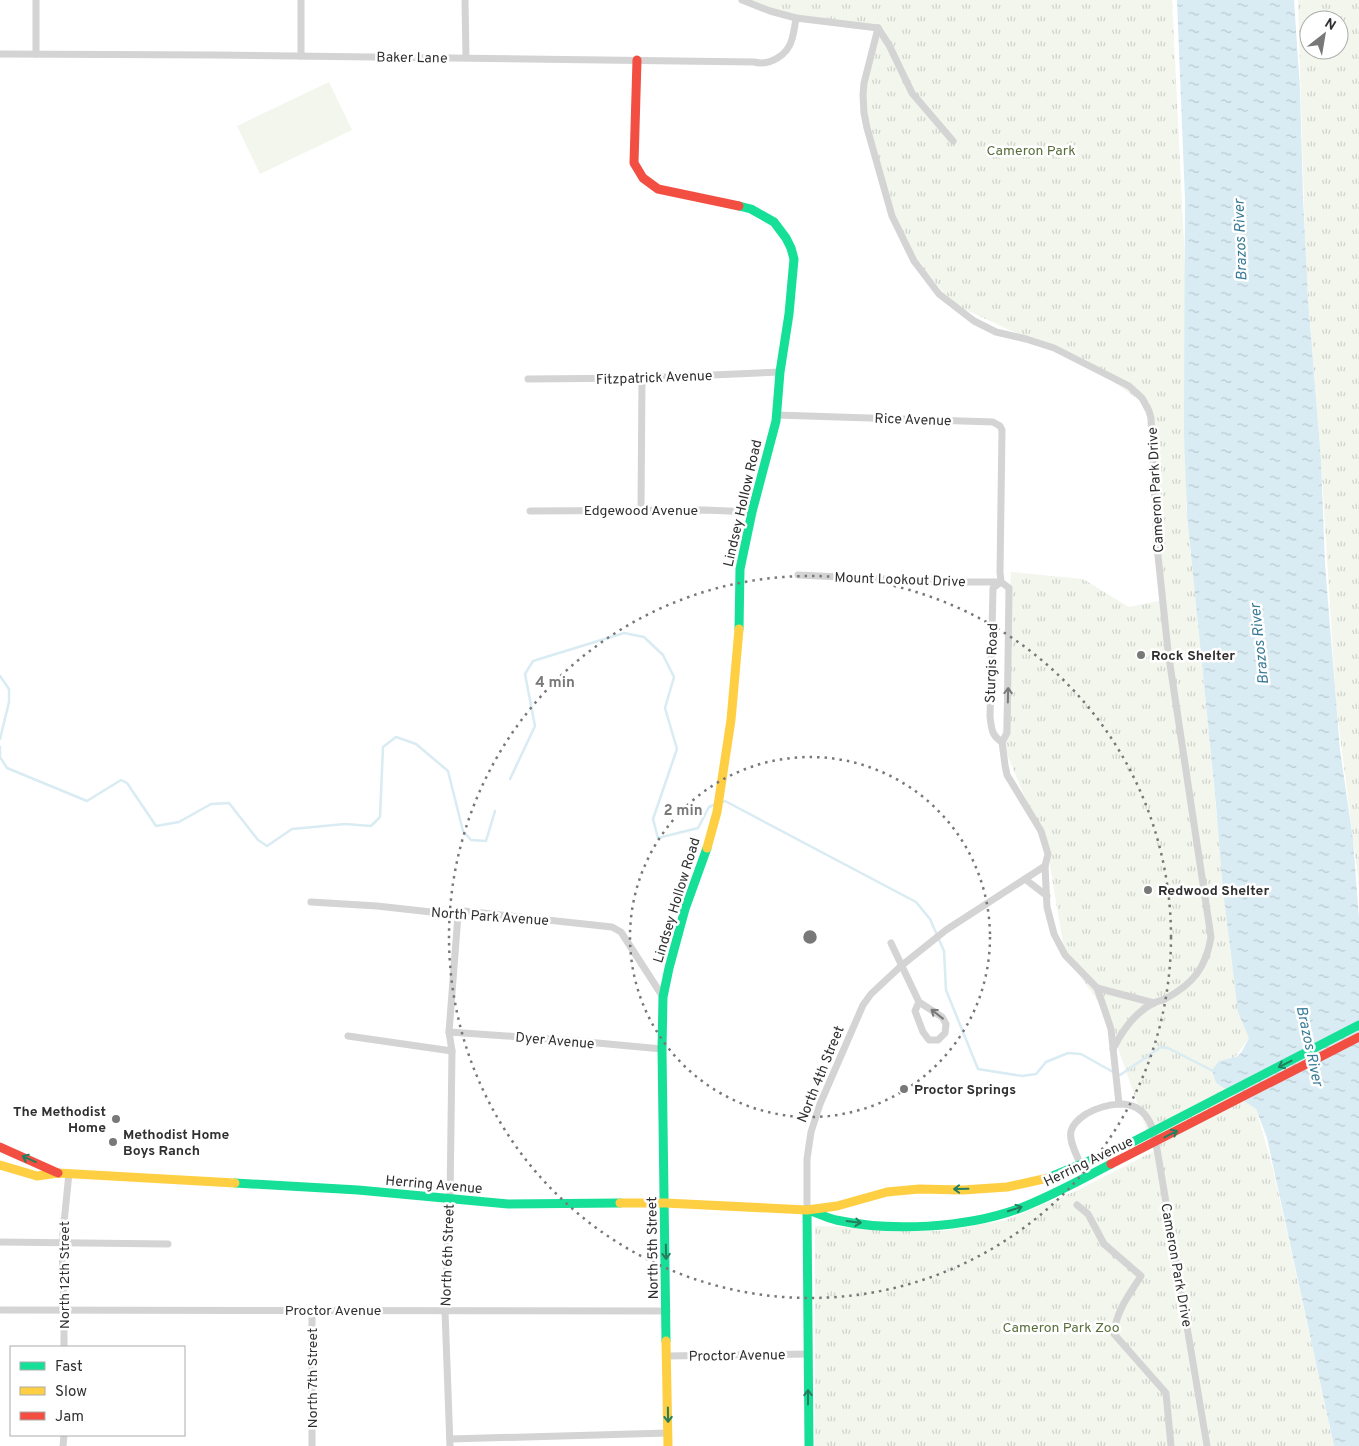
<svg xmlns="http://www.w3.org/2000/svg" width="1359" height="1446" font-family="Overpass,sans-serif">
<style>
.grass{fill:#f2f6ed}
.park{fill:url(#park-tufts);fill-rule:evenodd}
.water{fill:url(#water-ripples)}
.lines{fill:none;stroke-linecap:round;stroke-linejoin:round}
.stream{stroke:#d9ebf3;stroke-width:2.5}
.street{stroke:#d4d4d4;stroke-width:7}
.fast{stroke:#16e098;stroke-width:9}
.slow{stroke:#ffcf43;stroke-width:9}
.jam{stroke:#f24e42;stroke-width:9}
.oneway{stroke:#7a7a7a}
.oneway2{stroke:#247f5f}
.ring{fill:none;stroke:#787878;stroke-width:2.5;stroke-dasharray:2.5 5}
.poi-dot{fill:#787878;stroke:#fff;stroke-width:2}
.labels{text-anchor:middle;stroke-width:5;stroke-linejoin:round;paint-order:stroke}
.street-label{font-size:14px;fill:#303030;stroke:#fff}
.park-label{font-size:14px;fill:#586f3b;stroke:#fff}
.poi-label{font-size:14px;font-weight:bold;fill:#303030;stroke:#fff;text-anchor:start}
.water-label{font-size:15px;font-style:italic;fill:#397b97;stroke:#fff}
.centre{fill:#787878;stroke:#fff;stroke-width:2.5}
.ring-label{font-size:15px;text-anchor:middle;font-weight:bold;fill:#787878;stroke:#fff;stroke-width:5;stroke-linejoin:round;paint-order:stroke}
</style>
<defs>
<pattern id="park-tufts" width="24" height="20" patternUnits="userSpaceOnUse" patternTransform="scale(1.25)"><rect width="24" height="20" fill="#f2f6ed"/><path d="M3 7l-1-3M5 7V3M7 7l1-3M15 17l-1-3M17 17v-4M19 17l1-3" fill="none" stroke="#d0d3cc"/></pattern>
<pattern id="water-ripples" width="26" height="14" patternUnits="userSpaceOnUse" patternTransform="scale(1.25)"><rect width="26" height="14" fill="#d9ebf3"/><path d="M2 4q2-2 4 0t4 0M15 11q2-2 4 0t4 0" fill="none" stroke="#bbcad1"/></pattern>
</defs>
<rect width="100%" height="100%" fill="#fff"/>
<polygon class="grass" points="329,82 352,130 260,174 237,126"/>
<g class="park">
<polygon points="746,0 1172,0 1185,264 1186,505 1231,959 1249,1038 1216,1083 1256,1109 1273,1169 1334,1446 1207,1446 1161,1170 1154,1151 1203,1446 815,1446 815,1226 943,1231 1006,1220 1078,1190 1154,1151 1105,1011 1065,955 1048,854 1002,742 1011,572 1083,579 1129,607 1163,600 1146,405 1097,370 953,304 908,250 877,164 863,95 877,28 796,18"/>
<path d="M1298,0h61v886l-23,-183 -15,-243 -15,-189zM1309,20h30v30h-30z"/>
</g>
<polygon class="water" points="1177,0 1294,0 1300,88 1303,197 1308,299 1321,460 1325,564 1340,750 1353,839 1359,919 1359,1446 1334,1446 1267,1138 1256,1109 1216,1083 1212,1070 1219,1061 1236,1057 1241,1053 1249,1038 1238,1012 1223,890 1216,805 1187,515 1184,433 1185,199"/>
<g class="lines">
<g class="stream">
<polyline points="0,676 9,689 9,702 0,739"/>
<polyline points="0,747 0,757 7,768 87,801 121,780 127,783 156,826 179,822 211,804 229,803 258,840 267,846 292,829 345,824 371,826 380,817 383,747 396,737 416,744 448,771 463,831 471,840 486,841 495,811"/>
<polyline points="510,779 535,726 525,674 533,661 624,633 644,637 663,655 674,677 665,708 677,749 653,819 658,838 698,828 709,807 716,804"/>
<polyline points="721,803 725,801 916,902 930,919 944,951 946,990 978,1069 1022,1076 1036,1074 1046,1062 1068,1053 1081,1054 1113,1072"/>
<polyline points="1118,1074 1120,1075 1161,1047 1168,1048 1213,1071"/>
</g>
<g class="street">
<polyline points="36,0 36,54"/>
<polyline points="465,0 466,58"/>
<polyline points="742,0 770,11 796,18 878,28"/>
<path d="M878,28l-14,55 -1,12 1,18 3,15 25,88 22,45 25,33 35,27 22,11 30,7 28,9 75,38 13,12 7,13 2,7 6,128 11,105 43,286c-5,31 -18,47 -46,62 -4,2 -8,2 -11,4 -19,9 -32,28 -41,46"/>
<polyline points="878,28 889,45 912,93 953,141"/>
<path d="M0,54l217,1 537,7c16,4 34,-7 38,-23 2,-7 3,-14 4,-21"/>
<polyline points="301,56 301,0"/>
<polyline points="528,379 642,378 780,372"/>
<polyline points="776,415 993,422 1000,426 1002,430 1000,572 1001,582 1009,588 1007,733 1002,742 1005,765 1007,775 1041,831 1048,854 1045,866 1047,907 1054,934 1065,955 1097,988 1105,1011 1111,1029 1119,1104"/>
<polyline points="641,510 642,378"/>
<polyline points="530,511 705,510 752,512"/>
<polyline points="798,575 949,582 1001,582"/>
<path d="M1001,582l-8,6 -3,129c2,12 1,18 12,25"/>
<polyline points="1025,879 1047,896"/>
<polyline points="311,902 377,906 458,915 458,912 464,911 612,927 621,932 663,997"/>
<polyline points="891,943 919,1002 942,1017 946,1024 945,1033 938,1040 929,1040 923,1032 915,1011 919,1002"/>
<polyline points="1097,988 1154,1003"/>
<polyline points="449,1032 565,1040 662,1049"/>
<polyline points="348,1036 452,1051"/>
<path d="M1087,1177c-5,-11 -19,-34 -16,-46 2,-8 9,-13 15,-17 20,-11 48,-17 62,5 6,8 7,21 9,30l50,297"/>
<path d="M1077,1205l11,9 16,30 37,32c-12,19 -25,35 -27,58l52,59 5,53"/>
<polyline points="807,1210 807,1159 811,1132 820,1104 863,1005 871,994 901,966 946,930 1045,866"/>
<polyline points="0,1242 168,1244"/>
<polyline points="0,1310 667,1311"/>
<polyline points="312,1310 312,1446"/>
<polyline points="64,1347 64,1310 62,1243 69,1173"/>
<polyline points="667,1356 808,1354"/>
<polyline points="450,1439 668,1433"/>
<polyline points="63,1446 64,1435"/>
<polyline points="450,1446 445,1311 450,1199 452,1051 449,1032 458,915"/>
</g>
<g class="fast">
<polyline points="739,629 740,569 752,512 776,421 780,372 789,314 794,259 791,248 786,238 774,222 751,209 739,206"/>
<polyline points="1048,1178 1125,1146 1359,1025"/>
<polyline points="235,1183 358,1190 508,1204 620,1203"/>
<polyline points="807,1210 809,1446"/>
<path d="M811,1211c8,3 17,7 25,9 55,12 129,8 182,-11 32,-12 62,-29 93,-45"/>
<polyline points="666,1341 662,1049 663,997 669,968 685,909 707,848"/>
</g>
<g class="slow">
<polyline points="707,848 717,812 731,720 739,629"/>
<polyline points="0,1165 37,1176 58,1173 235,1183"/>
<polyline points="620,1203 665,1203 807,1210 837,1206 887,1192 919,1189 963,1190 1007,1187 1048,1178"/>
<polyline points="666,1341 668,1446"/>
</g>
<g class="jam">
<polyline points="637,60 634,163 643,178 658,189 739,206"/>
<polyline points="0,1147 58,1173"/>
<polyline points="1111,1164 1359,1037"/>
</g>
</g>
<defs><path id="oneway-shaft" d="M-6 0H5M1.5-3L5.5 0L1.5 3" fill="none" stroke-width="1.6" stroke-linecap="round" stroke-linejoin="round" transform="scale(1.25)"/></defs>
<g class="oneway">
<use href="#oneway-shaft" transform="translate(1008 695) rotate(-89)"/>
<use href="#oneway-shaft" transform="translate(937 1014) rotate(-142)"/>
</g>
<g class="oneway2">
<use href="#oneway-shaft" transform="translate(1285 1064) rotate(153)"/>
<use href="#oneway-shaft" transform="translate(1171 1134) rotate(-27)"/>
<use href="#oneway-shaft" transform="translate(29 1159) rotate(-156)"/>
<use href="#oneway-shaft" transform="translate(961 1189) rotate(179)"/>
<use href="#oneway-shaft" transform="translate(1015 1209) rotate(-18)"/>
<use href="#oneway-shaft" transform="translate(854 1222) rotate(7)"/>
<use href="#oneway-shaft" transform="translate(666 1252) rotate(89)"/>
<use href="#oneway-shaft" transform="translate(808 1397) rotate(-90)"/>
<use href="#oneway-shaft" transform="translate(668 1415) rotate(89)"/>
</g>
<g class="ring">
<circle cx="810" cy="937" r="180"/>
<circle cx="810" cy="937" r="361"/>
</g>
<g class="poi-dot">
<circle cx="1141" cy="655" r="5"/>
<circle cx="1148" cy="890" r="5"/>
<circle cx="904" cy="1089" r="5"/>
<circle cx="116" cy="1119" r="5"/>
<circle cx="113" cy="1142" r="5"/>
</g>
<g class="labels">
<g class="street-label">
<text transform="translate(412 57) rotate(1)" y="5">Baker Lane</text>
<text transform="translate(654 377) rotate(-2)" y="5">Fitzpatrick Avenue</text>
<text transform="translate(913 419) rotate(2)" y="5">Rice Avenue</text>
<text transform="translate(1155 490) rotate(-93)" y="5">Cameron Park Drive</text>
<text transform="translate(742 503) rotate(-77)" y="5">Lindsey Hollow Road</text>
<text x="641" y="515">Edgewood Avenue</text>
<text transform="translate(900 579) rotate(2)" y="5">Mount Lookout Drive</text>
<text transform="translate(991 663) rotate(-88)" y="5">Sturgis Road</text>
<text transform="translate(676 900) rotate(-73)" y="5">Lindsey Hollow Road</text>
<text transform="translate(490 916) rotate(4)" y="5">North Park Avenue</text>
<text transform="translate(555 1040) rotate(5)" y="5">Dyer Avenue</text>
<text transform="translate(820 1074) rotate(-68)" y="5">North 4th Street</text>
<text transform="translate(1088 1161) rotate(-26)" y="5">Herring Avenue</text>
<text transform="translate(434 1184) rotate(5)" y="5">Herring Avenue</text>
<text transform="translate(652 1248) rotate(-91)" y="5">North 5th Street</text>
<text transform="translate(447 1255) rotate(-88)" y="5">North 6th Street</text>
<text transform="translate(1177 1265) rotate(80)" y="5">Cameron Park Drive</text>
<text transform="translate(64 1275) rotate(-90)" y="5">North 12th Street</text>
<text x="333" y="1315">Proctor Avenue</text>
<text transform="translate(737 1355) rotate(-1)" y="5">Proctor Avenue</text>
<text transform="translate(312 1378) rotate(-90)" y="5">North 7th Street</text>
</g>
<g class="park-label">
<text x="1031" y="155">Cameron Park</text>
<text x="1061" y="1332">Cameron Park Zoo</text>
</g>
<g class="poi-label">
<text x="1151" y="660">Rock Shelter</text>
<text x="1158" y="895">Redwood Shelter</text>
<text x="914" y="1094">Proctor Springs</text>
<text x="106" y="1116" text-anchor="end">The Methodist<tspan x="106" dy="16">Home</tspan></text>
<text x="123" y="1139">Methodist Home<tspan x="123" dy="16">Boys Ranch</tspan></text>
</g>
<g class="water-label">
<text transform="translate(1240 240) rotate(-92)" y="5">Brazos River</text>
<text transform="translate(1259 644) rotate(-96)" y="5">Brazos River</text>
<text transform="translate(1310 1046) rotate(78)" y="5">Brazos River</text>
</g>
</g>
<circle cx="810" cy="937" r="8" class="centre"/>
<g class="ring-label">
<text x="555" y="687">4 min</text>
<text x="683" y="815">2 min</text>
</g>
<rect x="10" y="1346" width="175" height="90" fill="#ffffff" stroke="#acacac"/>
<rect x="20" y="1362" width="25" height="8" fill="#16e098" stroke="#acacac"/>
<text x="55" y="1371" font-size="15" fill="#303030">Fast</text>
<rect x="20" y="1387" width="25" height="8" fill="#ffcf43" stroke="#acacac"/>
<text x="55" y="1396" font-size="15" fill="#303030">Slow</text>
<rect x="20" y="1412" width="25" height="8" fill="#f24e42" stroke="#acacac"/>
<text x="55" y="1421" font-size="15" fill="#303030">Jam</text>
<g transform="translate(1324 35) rotate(31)"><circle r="24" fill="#ffffff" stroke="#acacac"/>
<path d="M0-4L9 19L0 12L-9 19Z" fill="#787878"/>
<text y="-8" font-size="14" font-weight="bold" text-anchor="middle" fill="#303030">N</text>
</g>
</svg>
